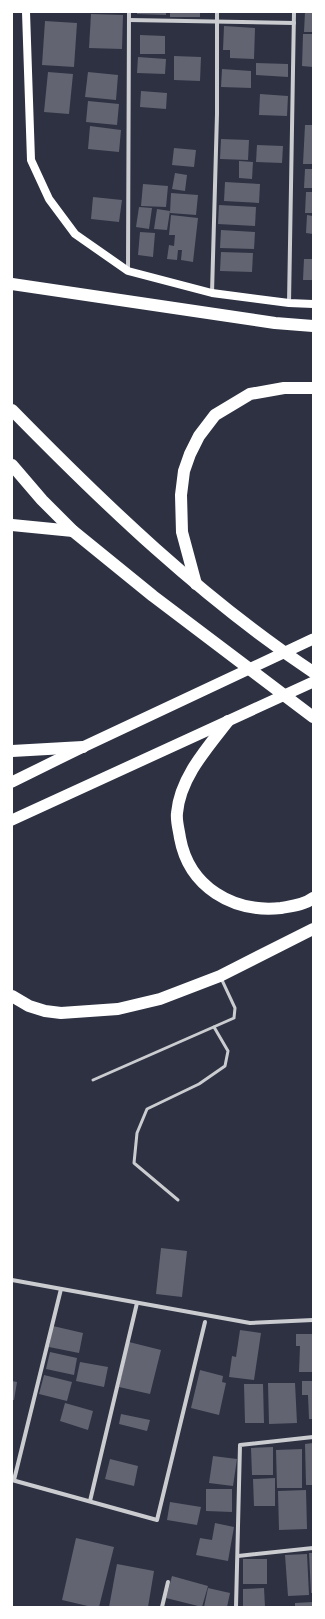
<svg xmlns="http://www.w3.org/2000/svg" width="325" height="1619" font-family="Jost,sans-serif">
<style>
.building{fill:#626471}
.lines{fill:none;stroke-linecap:round;stroke-linejoin:round}
.service{stroke:#caccd0;stroke-width:3}
.minor{stroke:#caccd0;stroke-width:4}
.secondary{stroke:#fff;stroke-width:8}
.trunk{stroke:#fff;stroke-width:11}
.motorway{stroke:#fff;stroke-width:12}
</style>
<rect width="100%" height="100%" fill="#2d3142"/>
<g class="building">
<polygon points="137,12 166,12 166,15 137,14"/>
<rect x="170" y="12" width="30" height="5"/>
<polygon points="305,12 313,12 313,32 304,32"/>
<polygon points="91,14 123,15 122,49 89,48"/>
<polygon points="45,21 77,23 74,67 42,65"/>
<polygon points="224,26 255,28 254,59 230,58 230,50 223,50"/>
<polygon points="303,34 313,34 313,67 302,66"/>
<polygon points="140,35 165,36 165,54 140,54"/>
<polygon points="174,56 201,57 200,81 174,80"/>
<polygon points="138,57 166,59 165,74 137,73"/>
<polygon points="256,63 288,64 288,77 256,75"/>
<polygon points="222,69 251,71 251,88 221,87"/>
<polygon points="48,72 73,74 69,114 44,112"/>
<polygon points="88,72 118,75 116,100 85,97"/>
<polygon points="141,91 167,93 166,109 140,107"/>
<polygon points="260,94 288,96 287,116 259,115"/>
<polygon points="88,101 119,104 117,125 86,122"/>
<polygon points="305,125 313,125 313,164 303,164"/>
<polygon points="90,126 121,130 119,152 88,149"/>
<polygon points="221,139 249,140 248,160 220,159"/>
<polygon points="257,145 283,146 282,163 256,162"/>
<polygon points="174,148 196,150 194,167 172,165"/>
<polygon points="239,161 253,162 252,179 239,178"/>
<polygon points="305,169 313,169 313,188 304,188"/>
<polygon points="175,173 187,175 185,191 172,189"/>
<polygon points="225,182 260,184 259,203 224,201"/>
<polygon points="143,184 168,186 166,207 141,206"/>
<polygon points="306,192 313,192 313,213 305,213"/>
<polygon points="171,193 198,195 196,215 170,213"/>
<polygon points="93,197 122,200 119,222 91,219"/>
<polygon points="219,205 256,207 255,226 218,224"/>
<polygon points="139,207 152,208 149,229 136,227"/>
<polygon points="157,209 170,211 167,230 154,229"/>
<polygon points="171,215 198,218 193,262 181,260 182,250 178,250 177,260 167,259 169,245 174,246 175,235 169,235"/>
<polygon points="307,215 313,216 313,234 306,233"/>
<polygon points="221,230 255,232 254,249 220,248"/>
<polygon points="140,232 155,233 153,257 138,255"/>
<polygon points="221,252 253,253 252,272 220,271"/>
<polygon points="304,259 313,259 313,280 303,280"/>
<polygon points="161,1248 187,1251 182,1297 156,1294"/>
<polygon points="53,1326 83,1333 79,1353 49,1347"/>
<polygon points="240,1330 261,1333 254,1380 229,1377 232,1356 236,1357"/>
<polygon points="296,1334 313,1334 313,1372 299,1372 300,1346 296,1346"/>
<polygon points="129,1342 161,1350 150,1394 119,1387"/>
<polygon points="50,1352 77,1358 74,1375 46,1369"/>
<polygon points="80,1362 108,1367 104,1387 76,1381"/>
<polygon points="200,1370 223,1376 222,1382 226,1383 219,1415 191,1408"/>
<polygon points="44,1375 72,1382 67,1401 39,1394"/>
<polygon points="12,1381 17,1382 14,1400 12,1400"/>
<polygon points="302,1381 313,1381 313,1419 309,1419 308,1395 302,1395"/>
<polygon points="268,1383 295,1383 297,1423 269,1424"/>
<polygon points="244,1384 263,1384 264,1423 245,1423"/>
<polygon points="65,1403 93,1411 88,1430 60,1421"/>
<polygon points="121,1414 150,1420 147,1431 119,1424"/>
<polygon points="313,1443 313,1485 306,1485 305,1444"/>
<polygon points="273,1447 273,1475 252,1475 251,1448"/>
<polygon points="302,1449 302,1488 277,1488 276,1450"/>
<polygon points="213,1456 237,1459 233,1486 209,1483"/>
<polygon points="110,1459 138,1466 134,1486 105,1479"/>
<polygon points="275,1478 275,1506 254,1506 253,1479"/>
<polygon points="206,1489 232,1489 232,1512 206,1511"/>
<polygon points="306,1490 307,1529 279,1530 278,1491"/>
<polygon points="170,1502 201,1507 197,1525 167,1520"/>
<polygon points="215,1523 234,1527 228,1561 196,1555 200,1538 212,1540"/>
<polygon points="76,1538 114,1547 99,1607 92,1607 62,1600"/>
<polygon points="309,1553 313,1553 313,1593 311,1593"/>
<polygon points="307,1554 309,1595 288,1596 285,1555"/>
<rect x="243" y="1559" width="24" height="25"/>
<polygon points="117,1564 154,1571 148,1607 109,1607"/>
<polygon points="172,1576 208,1586 202,1607 166,1598"/>
<polygon points="208,1588 230,1593 227,1607 204,1607"/>
<polygon points="264,1588 265,1607 243,1607 243,1589"/>
<polygon points="313,1602 313,1607 295,1607 295,1603"/>
</g>
<g class="lines">
<g class="service">
<polyline points="93,1080 234,1018 235,1008 221,978"/>
<polyline points="178,1200 134,1163 137,1133 147,1109 199,1084 225,1066 228,1051 214,1027"/>
</g>
<g class="minor">
<polyline points="129,20 294,23"/>
<polyline points="128,271 129,12"/>
<polyline points="212,293 217,114 217,12"/>
<polyline points="289,303 294,12"/>
<polyline points="12,1280 250,1323 313,1320"/>
<polyline points="12,1480 157,1520 205,1322"/>
<polyline points="14,1480 61,1289"/>
<polyline points="90,1501 137,1303"/>
<polyline points="238,1556 313,1548"/>
<polyline points="162,1607 168,1582"/>
<polyline points="236,1607 240,1445 313,1437"/>
</g>
<polyline class="secondary" points="26,12 31,160 49,199 75,234 128,271 212,293 289,303 313,304"/>
<g class="trunk">
<polyline points="12,782 83,747 313,639"/>
<polyline points="12,820 313,682"/>
</g>
<g class="motorway">
<polyline points="12,284 275,323 313,326"/>
<path d="M12,410c93,95 190,188 301,262"/>
<polyline points="12,465 42,500 73,531 153,596 313,717"/>
<polyline points="12,525 73,531"/>
<polyline points="196,584 182,532 181,495 184,471 190,454 199,436 215,415 250,394 284,388 313,388"/>
<path d="M228,721c-21,27 -48,57 -51,92 -1,8 2,17 3,25 9,49 53,75 101,70 11,-2 23,-3 32,-10"/>
<polyline points="12,751 83,747"/>
<polyline points="12,996 29,1006 45,1011 61,1013 118,1009 160,999 220,976 313,929"/>
</g>
</g>
<rect width="325" height="1619" fill="none" stroke="#ffffff" stroke-width="26"/>
</svg>
